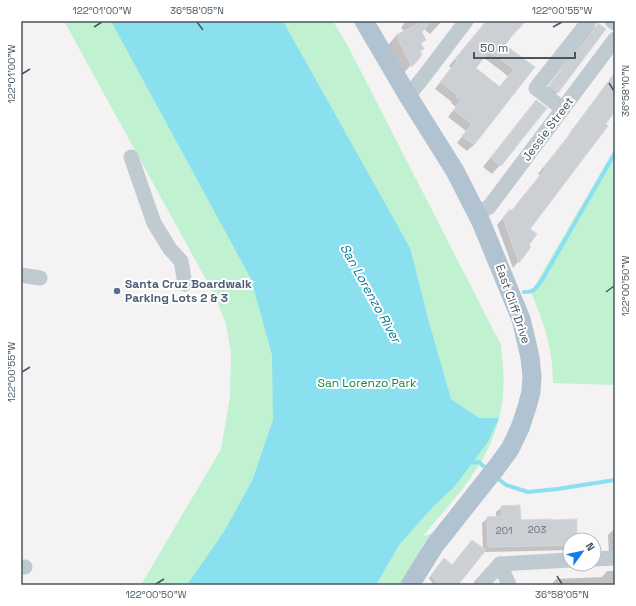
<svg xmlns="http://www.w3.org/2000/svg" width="636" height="606" font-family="'Space Grotesk',sans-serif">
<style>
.green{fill:#c0f2d1}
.water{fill:#8be0f0}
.shadow{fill:#0003;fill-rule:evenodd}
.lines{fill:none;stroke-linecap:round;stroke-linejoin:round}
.stream{stroke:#8be0f0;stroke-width:4}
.building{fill:#cccfd4;stroke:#d6d8dd;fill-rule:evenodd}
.minor{stroke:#bfcad1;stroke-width:15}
.major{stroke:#b1c2d1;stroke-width:19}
.ticks{fill:none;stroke:#485660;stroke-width:1.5}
.service-dot{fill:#5c6f8a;stroke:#fff;stroke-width:1.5}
.labels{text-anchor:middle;stroke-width:4;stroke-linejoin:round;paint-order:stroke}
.number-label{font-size:10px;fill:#69747d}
.street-label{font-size:12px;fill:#485660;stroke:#fff}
.service-label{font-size:12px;font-weight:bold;fill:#4e5e75;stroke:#fff;text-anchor:start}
.park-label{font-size:12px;fill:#148748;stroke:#fff}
.water-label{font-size:13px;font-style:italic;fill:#087e95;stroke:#fff}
.neatline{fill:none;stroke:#485660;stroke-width:1.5}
.ticks-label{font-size:10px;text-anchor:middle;fill:#485660}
</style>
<rect width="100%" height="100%" fill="#f4f2f2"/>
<g class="green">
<path d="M64,21h269l17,29 151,295c2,20 4,39 1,58 -7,55 -46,94 -80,134l11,-4 -10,12 -19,40h-263l80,-136 9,-52 1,-44 -5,-29 -11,-28z"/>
<path d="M615,148v237l-62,-2c0,-34 -9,-60 -22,-91z"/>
</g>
<polygon class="water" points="111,21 283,21 410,248 429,322 451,399 479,418 499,418 488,442 455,486 432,508 399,545 376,585 187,585 225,530 252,481 273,420 272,355 251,279"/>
<g class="shadow">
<polygon points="406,21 442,21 430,34 424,29 421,32 425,39 420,44 423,49 420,52 421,54 402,75 387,46 396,36 405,32 401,28"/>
<path d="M486,21h40l-9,10 -2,-1 -11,16 29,21 -59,78 -7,6 -10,-8 9,-12 -18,-14 8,-10 -5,-4 1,-1 -17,-13 16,-21 -2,-2zM483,57l25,19 -9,11 -25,-19z"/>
<polygon points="598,24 605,29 557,93 548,101 541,96 589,32"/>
<polygon points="615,72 615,109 529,229 527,245 530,247 513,268 497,225 510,210 511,211 540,175 538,174 569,135 569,134"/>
<polygon points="536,101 500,165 492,174 483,167 528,110"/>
<polygon points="502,507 520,521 576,540 570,540 570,550 483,552 457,585 432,585 433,584 429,578 442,562 452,566 483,550 482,523 488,518 496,517 496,512"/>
<polygon points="615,528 615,553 609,553 608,535"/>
<polygon points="607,571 615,571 615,585 551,585 556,579 602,577"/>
</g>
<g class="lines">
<g class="stream">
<path d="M524,292c11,0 12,-4 18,-12l73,-127"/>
<polyline points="468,463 479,462 488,470"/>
<polyline points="496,477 506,485 528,492 557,489 615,480"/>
</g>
</g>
<g class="building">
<polygon points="423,21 431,21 422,32 426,40 421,43 424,49 420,51 422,55 412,67 396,35"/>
<path d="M487,21h37l-19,24 30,22 -61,78 -12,-9 10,-12 -18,-14 7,-10 -5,-3 2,-2 -18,-13 17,-21 -2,-2zM489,51l25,18 -14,18 -24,-19z"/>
<polygon points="598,23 606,29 558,93 549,86 596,27"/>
<polygon points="615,73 615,111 606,124 608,126 530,229 537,234 529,245 531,247 519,263 503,218 510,209 512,211 545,169 544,167 575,128 574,128"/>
<polygon points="536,100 547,108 501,166 491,158"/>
<polygon points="520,505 521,520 551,519 551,520 577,519 577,540 570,540 570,545 488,547 487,517 502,516 501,506"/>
<polygon points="472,540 486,550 458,585 438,585 431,575 444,558 452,565"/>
</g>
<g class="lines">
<g class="minor">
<polyline points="612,21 615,23"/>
<polyline points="408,96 422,79 466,21"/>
<polyline points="563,109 536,88 589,21"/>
<polyline points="131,157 154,223 170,249 181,261 185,284"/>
<polyline points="477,213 489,207 615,39"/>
<polyline points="21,275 40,278"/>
<polyline points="594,559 615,558"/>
<polyline points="500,564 509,585"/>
<polyline points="21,567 25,567"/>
<polyline points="481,585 500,564 570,560"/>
</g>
<polyline class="major" points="364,21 408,96 455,171 481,222 521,319 530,357 532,376 531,392 527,407 520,428 510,449 496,468 435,545 410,585"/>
</g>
<path class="ticks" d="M197,22l6,8M94,27l8,-5M553,27l9,-5M22,74l8,-5M609,83l5,8M606,292l8,-6M22,372l8,-5M557,576l5,8M156,584l8,-5"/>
<circle class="service-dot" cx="117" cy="291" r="4"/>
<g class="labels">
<g class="number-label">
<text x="537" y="533">203</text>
<text x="504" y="534">201</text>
</g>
<g class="street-label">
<text transform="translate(548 129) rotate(-53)" y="4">Jessie Street</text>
<text transform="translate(513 304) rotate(71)" y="4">East Cliff Drive</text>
</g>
<g class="service-label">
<text x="125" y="288">Santa Cruz Boardwalk<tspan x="125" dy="14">Parking Lots 2 &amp; 3</tspan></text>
</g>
<g class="park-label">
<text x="367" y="387">San Lorenzo Park</text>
</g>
<g class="water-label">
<text transform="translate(371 293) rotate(61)" y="5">San Lorenzo River</text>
</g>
</g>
<rect width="636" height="606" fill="none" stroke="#ffffff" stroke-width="44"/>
<g transform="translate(582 552) rotate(57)"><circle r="19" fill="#ffffff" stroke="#b6bbbf"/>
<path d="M0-3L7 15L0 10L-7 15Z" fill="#127cee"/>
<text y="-6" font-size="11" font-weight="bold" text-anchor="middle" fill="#485660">N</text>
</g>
<path d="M474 52v6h101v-6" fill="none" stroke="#485660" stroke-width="2"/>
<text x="480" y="52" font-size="12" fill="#485660" stroke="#ffffff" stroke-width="3" paint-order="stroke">50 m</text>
<rect x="22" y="22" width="592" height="562" class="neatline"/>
<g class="ticks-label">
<text x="102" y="14">122°01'00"W</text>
<text x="197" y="14">36°58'05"N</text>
<text x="562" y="14">122°00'55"W</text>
<text transform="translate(11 74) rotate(-90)" y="4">122°01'00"W</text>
<text transform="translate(625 91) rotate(-90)" y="4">36°58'10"N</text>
<text transform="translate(625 286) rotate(-90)" y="4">122°00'50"W</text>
<text transform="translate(11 372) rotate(-90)" y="4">122°00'55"W</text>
<text x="156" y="598">122°00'50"W</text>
<text x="562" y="598">36°58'05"N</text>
</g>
</svg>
